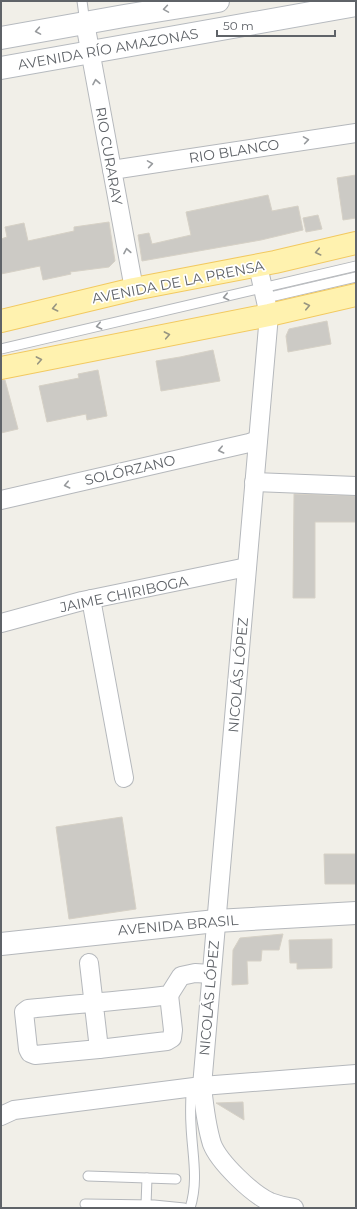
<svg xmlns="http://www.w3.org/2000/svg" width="357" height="1209" font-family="Montserrat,sans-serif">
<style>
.building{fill:#cccac5;stroke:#d6d1c6}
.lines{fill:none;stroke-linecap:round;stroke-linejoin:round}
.service-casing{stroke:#b5b8bc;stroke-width:11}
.minor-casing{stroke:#b5b8bc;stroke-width:20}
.tertiary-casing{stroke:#b5b8bc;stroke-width:24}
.secondary-casing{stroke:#b6babf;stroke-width:24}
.primary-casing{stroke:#f2c960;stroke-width:24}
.service{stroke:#fff;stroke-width:9}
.minor{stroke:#fff;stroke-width:18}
.tertiary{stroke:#fff;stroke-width:22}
.secondary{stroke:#fff;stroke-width:22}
.primary{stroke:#fff2af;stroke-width:22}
.oneway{stroke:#979a9d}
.oneway2{stroke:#979581}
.labels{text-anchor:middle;stroke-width:3.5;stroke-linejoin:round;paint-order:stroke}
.street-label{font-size:14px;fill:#5f6368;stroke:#fff}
</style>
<rect width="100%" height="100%" fill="#f1efe8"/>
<g class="building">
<polygon points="356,175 356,218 343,220 337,178"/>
<polygon points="268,195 272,211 298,206 303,230 261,240 142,261 138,235 149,233 152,244 191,235 186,212"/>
<polygon points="318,215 322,229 306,232 303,218"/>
<polygon points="109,222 115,261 109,267 70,272 71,274 43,280 40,266 1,274 1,239 7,237 5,227 24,223 28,241 74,231 74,227"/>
<polygon points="327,321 331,344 288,352 286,336 289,329"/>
<polygon points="213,350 220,381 161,391 156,361 180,357"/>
<polygon points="98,370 107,416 87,420 86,414 47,422 39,386 79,378 78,374"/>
<polygon points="1,380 5,380 18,429 1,433"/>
<polygon points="294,494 356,496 356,522 315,522 315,598 293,598"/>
<polygon points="122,817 136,909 69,919 56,827"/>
<polygon points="324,854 356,854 356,884 325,884"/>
<polygon points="283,934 279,950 262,950 261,961 247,961 248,984 232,985 233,950 240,938"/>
<polygon points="332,939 332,968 297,969 297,963 290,963 289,940"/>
<polygon points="243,1102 244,1120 216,1103"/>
</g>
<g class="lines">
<g class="service-casing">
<g id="service">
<polyline points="82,1 85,23"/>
<polyline points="266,298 356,277"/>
<polyline points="1,349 356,266"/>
<polyline points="88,1176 176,1179"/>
<polyline points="85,1204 154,1205 184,1208"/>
<polyline points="146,1205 147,1178"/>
<path d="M190,1208c9,-28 2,-55 1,-83 -1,-13 0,-25 0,-38"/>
</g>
</g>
<g class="minor-casing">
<g id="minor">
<polyline points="85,23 134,289"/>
<polyline points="112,170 356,133"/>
<path d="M258,266l11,49 -67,771c2,19 4,39 10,58 7,18 40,50 58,58 8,3 16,5 24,6"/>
<polyline points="254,482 356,486"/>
<polyline points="1,500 249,443 258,440"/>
<polyline points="91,599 124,778"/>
<polyline points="1,623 82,601 247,567"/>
<path d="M89,963l10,86 -64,6 -5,-2 -2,-4 -4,-37 4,-3c47,-5 94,-8 141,-14l12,-19 14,-3 16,1"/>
<polyline points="99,1049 167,1041 172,1038 173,1030 169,995"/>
<polyline points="1,1116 14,1110 202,1086 356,1074"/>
</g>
</g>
<g class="tertiary-casing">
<polyline id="tertiary" points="1,944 216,921 356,913"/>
</g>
<g class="secondary-casing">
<g id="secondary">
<polyline points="1,38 124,16 218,1"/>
<polyline points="1,68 356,5"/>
</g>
</g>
<g class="primary-casing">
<g id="primary">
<polyline points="1,321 134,289 275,262 356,243"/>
<polyline points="1,368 269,315 356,295"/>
</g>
</g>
<use href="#service" class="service"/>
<use href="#minor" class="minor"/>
<use href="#tertiary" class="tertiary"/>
<use href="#secondary" class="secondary"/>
<use href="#primary" class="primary"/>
</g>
<defs><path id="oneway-chevron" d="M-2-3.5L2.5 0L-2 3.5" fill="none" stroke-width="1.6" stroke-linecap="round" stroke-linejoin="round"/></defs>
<g class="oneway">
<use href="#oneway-chevron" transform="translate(166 9) rotate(171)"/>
<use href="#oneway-chevron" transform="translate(38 31) rotate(170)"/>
<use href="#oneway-chevron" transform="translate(96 82) rotate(-100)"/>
<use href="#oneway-chevron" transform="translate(306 140) rotate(-9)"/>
<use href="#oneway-chevron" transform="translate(150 164) rotate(-9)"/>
<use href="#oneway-chevron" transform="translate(127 251) rotate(-100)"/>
<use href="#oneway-chevron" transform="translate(226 297) rotate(167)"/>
<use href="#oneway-chevron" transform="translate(99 326) rotate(167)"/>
<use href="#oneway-chevron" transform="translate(221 450) rotate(167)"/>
<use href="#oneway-chevron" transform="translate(67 485) rotate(167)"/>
</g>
<g class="oneway2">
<use href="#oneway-chevron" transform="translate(318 252) rotate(167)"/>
<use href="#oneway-chevron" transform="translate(307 306) rotate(-13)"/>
<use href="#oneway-chevron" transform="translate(55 308) rotate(167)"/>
<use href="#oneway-chevron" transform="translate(167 335) rotate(-11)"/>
<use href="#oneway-chevron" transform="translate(39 360) rotate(-11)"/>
</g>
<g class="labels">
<g class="street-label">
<text transform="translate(108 49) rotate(-10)" y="5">AVENIDA RÍO AMAZONAS</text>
<text transform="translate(234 151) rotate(-9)" y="5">RIO BLANCO</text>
<text transform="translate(109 156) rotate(80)" y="5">RIO CURARAY</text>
<text transform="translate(178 282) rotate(-11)" y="5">AVENIDA DE LA PRENSA</text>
<text transform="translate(130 470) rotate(-13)" y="5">SOLÓRZANO</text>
<text transform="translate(124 594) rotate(-12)" y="5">JAIME CHIRIBOGA</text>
<text transform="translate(238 675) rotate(-85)" y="5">NICOLÁS LÓPEZ</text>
<text transform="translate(178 925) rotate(-5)" y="5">AVENIDA BRASIL</text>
<text transform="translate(209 998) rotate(-85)" y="5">NICOLÁS LÓPEZ</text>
</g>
</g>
<rect width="357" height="1209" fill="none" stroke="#5f6368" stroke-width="4"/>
<path d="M217 30v6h118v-6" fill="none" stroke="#5f6368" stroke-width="2"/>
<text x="223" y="30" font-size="12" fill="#5f6368" stroke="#ffffff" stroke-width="3" paint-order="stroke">50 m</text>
</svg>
